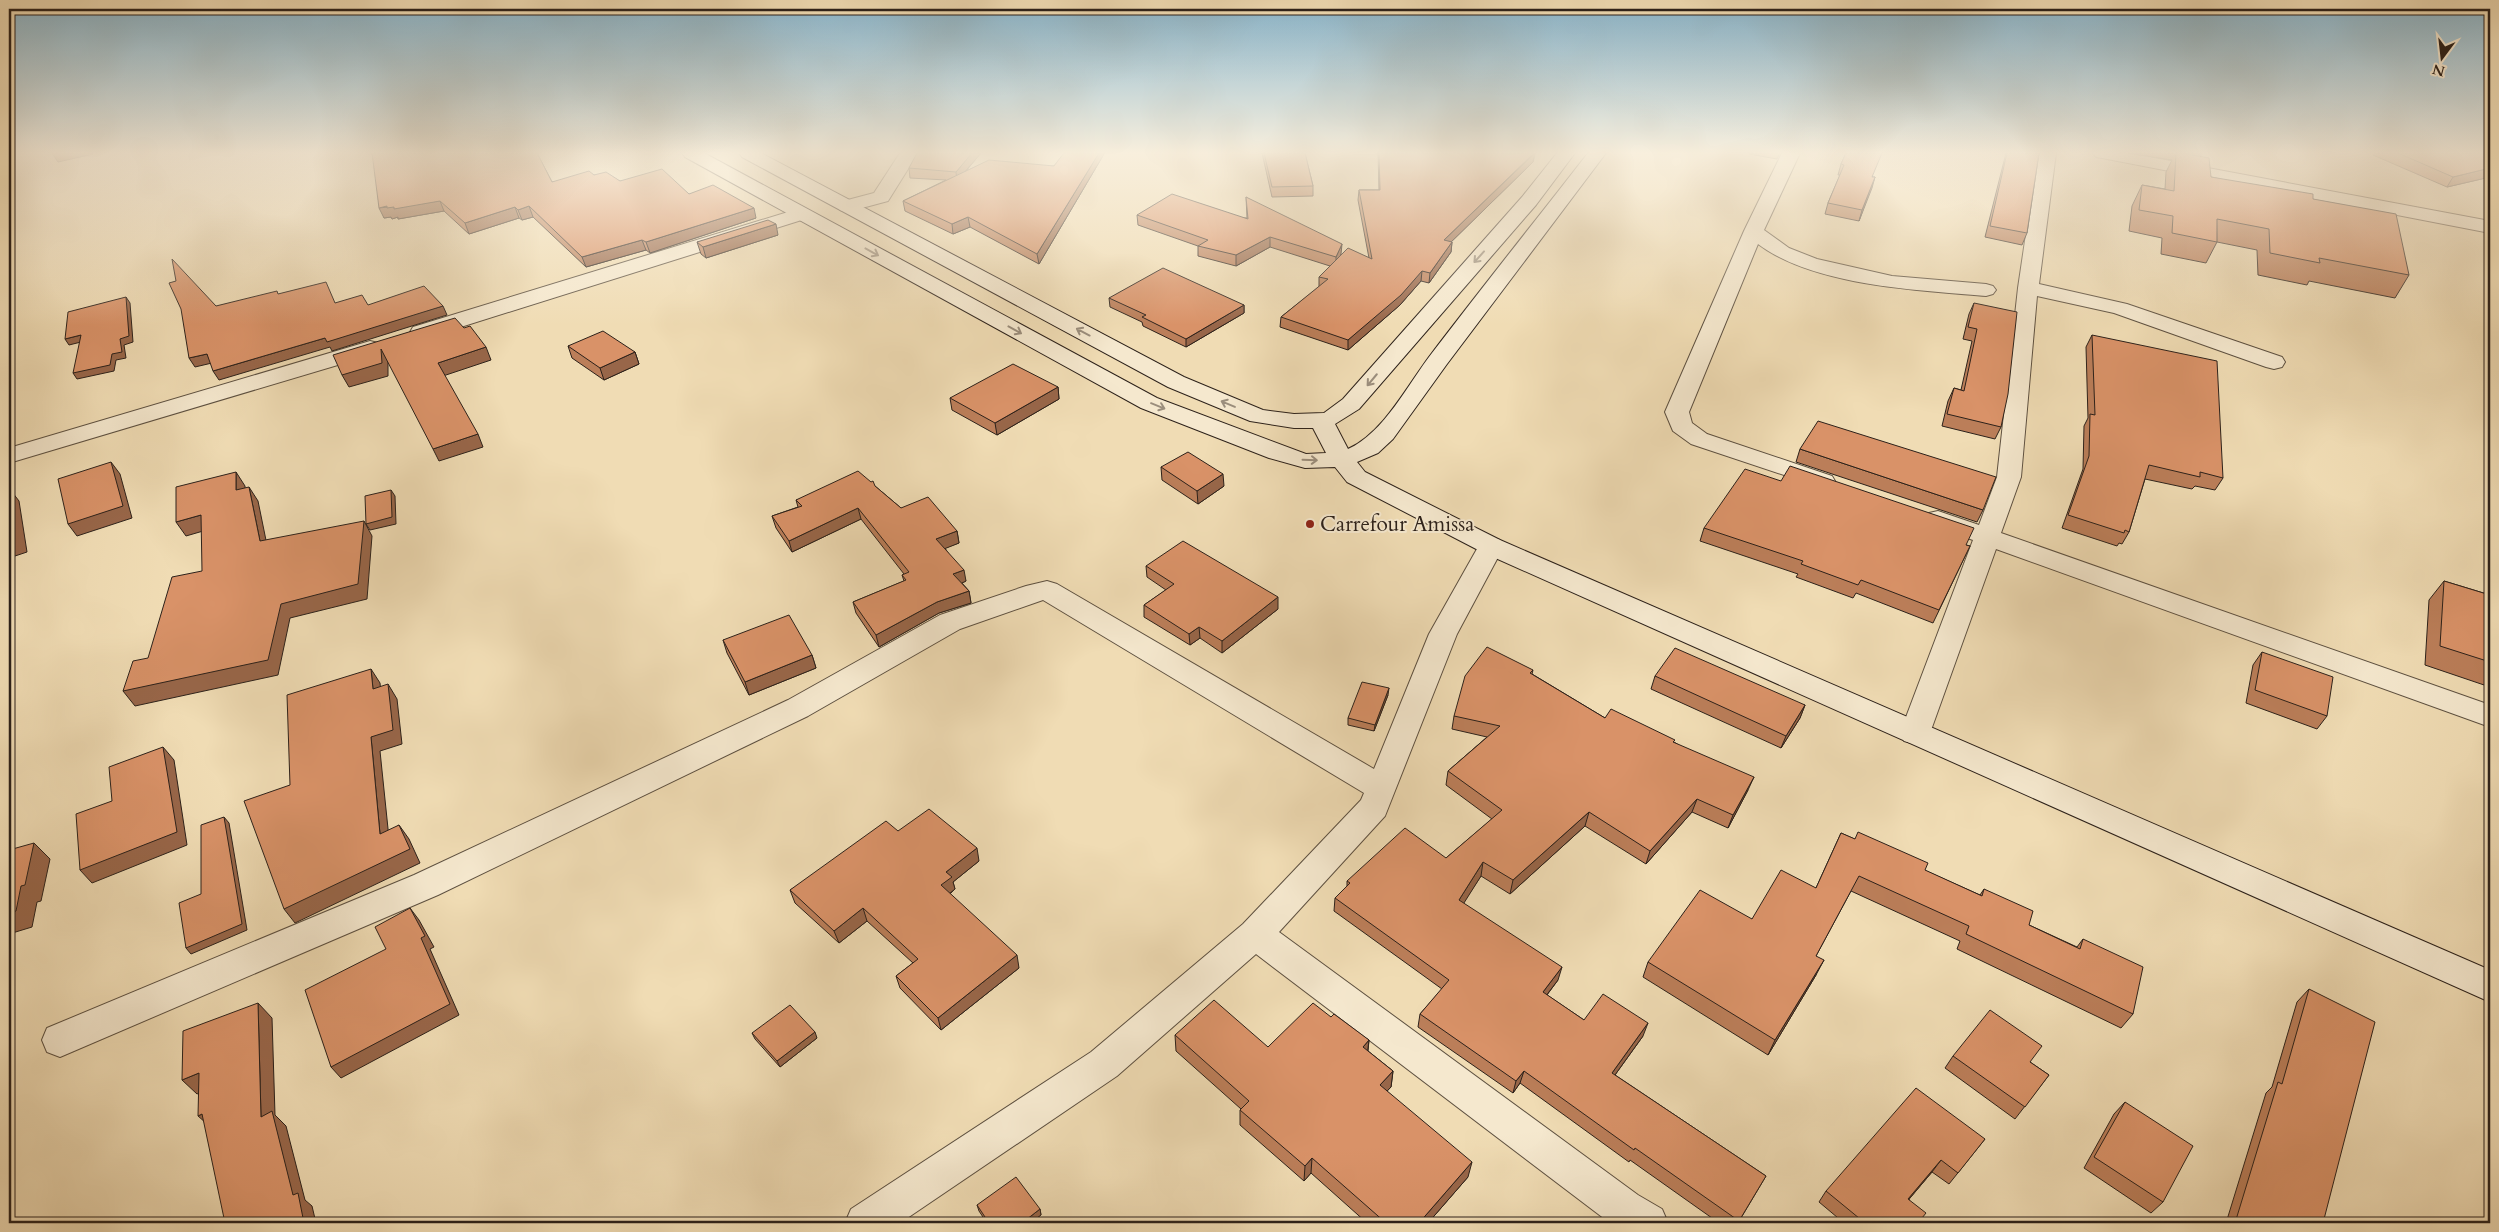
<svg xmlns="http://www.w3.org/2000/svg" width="2499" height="1232" font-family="Cardo,serif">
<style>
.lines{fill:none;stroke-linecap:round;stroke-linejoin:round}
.street-casing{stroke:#5d5040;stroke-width:2}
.secondary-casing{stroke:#2c211a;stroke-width:2}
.street{fill:#f5e8ce;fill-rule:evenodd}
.secondary{fill:#f5e8ce;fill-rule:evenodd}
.wall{fill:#bb7e59;stroke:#2c211a}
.shaded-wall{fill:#986649;stroke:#2c211a}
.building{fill:#d99268;stroke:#2c211a}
.oneway{stroke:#9b8e7d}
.poi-dot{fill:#8f2418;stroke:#f5e8ce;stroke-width:2}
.labels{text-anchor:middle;stroke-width:4;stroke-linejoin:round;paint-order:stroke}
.poi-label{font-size:21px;fill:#2c211a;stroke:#f5e8ce;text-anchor:start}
</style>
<rect width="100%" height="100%" fill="#f0dcb4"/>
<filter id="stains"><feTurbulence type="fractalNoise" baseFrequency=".004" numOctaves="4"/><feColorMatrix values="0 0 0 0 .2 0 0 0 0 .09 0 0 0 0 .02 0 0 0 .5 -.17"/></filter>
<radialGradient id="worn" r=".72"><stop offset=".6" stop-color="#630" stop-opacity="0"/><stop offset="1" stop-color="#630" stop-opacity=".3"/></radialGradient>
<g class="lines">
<g class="street-casing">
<g id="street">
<polygon points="900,153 918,153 888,201 847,212 840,210 838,206 840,202 874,193"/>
<path d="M1782,153h18l-36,77 25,18 28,11 75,17 94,8 7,2 3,4 -3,4 -7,2c-69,-6 -172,-10 -228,-52l-69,168 3,11 15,11 125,42 3,5 -3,5 -9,2 -132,-44 -18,-13 -8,-19 79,-181z"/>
<polygon points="2038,153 2056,153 2039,284 2127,304 2282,357 2285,362 2282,367 2274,369 2266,367 2114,313 2037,296 2021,477 2001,533 2490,705 2490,727 1996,549 1930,733 1926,741 1915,744 1904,741 1900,733 1973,540 1929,525 1925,519 1929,513 1938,511 1979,525 1997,477 2018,288"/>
<polygon points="2093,153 2128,153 2490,221 2490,233 2102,158 2096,157"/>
<polygon points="801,208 808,210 810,214 808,218 429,337 421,338 413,337 410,332 413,327"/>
<polygon points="370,341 378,343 381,348 378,353 9,463 9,448"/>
<polygon points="1491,538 1500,540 1504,546 1457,634 1385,816 1279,932 1638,1195 1662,1209 1668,1223 1610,1223 1256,954 1117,1076 900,1223 845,1223 851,1209 1091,1052 1243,924 1361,800 1364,793 1043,600 960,629 808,716 438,895 60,1057 47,1052 42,1040 47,1028 414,875 788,700 940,615 1026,586 1047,581 1057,584 1374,769 1429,634 1482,540"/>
</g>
</g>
<g class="secondary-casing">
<path id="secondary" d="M682,153h22l453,245 149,56 20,-1 -13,-25h-19l-44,-7 -82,-34 -426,-230 -3,-4h22l423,224 79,33 31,4 30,-1 19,-14 179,-202 35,-44h18l-39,52 -177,204 -24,15 13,25c36,-16 60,-65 84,-96 51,-67 104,-133 156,-200h18l-159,211 -54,75 -15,14 -21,9 8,10 135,68 990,430v32l-1008,-450 -135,-70 -12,-15 -30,1 -36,-10 -128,-50 -456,-251z"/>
</g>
<use href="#street" class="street"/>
<use href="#secondary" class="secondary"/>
</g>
<g class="wall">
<polygon points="370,153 537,153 552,182 594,175 620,181 689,194 756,218 650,253 646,250 586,267 533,217 522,220 519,218 469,234 444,211 398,219 398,217 392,219 391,217 384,218 373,156"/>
<polygon points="981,153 966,171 1054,166 1064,153 1104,153 1104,154 1039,264 970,227 953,234 905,211 903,201 946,180 910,178 909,168"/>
<polygon points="1262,153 1305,153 1313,186 1313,196 1272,197"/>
<polygon points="1378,153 1535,153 1533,162 1451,242 1452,242 1451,252 1429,283 1421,281 1400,305 1348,350 1280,327 1281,317 1319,287 1319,277 1330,266 1270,247 1236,266 1198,256 1198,246 1138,225 1137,215 1247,218 1246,197 1341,255 1369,258 1358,200 1359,190 1379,190"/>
<polygon points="1750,153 1780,153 1777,159 1749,154"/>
<polygon points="1846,153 1873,177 1875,177 1859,221 1825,214 1828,203 1840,175 1838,175 1841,164"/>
<polygon points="2006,153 2039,153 2027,233 2022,245 1985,237"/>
<polygon points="2128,153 2201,153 2201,156 2211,177 2313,199 2409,275 2395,298 2309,281 2307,285 2258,275 2257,250 2217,242 2206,263 2161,254 2162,238 2129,231 2132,206 2142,185 2165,189 2166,172 2172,160"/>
<polygon points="2375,153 2490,153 2490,177 2447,187 2373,155"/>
<polygon points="778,235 706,258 701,254 697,242"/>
<polygon points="1109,298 1244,305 1244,313 1186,347 1143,326 1142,322 1110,307"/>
<polygon points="1974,303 2001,427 1995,439 1942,426 1948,401 1954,388 1961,390 1972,341 1963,339 1969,314"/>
<polygon points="2092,335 2223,478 2215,490 2195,486 2192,489 2145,479 2129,532 2122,544 2119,543 2117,546 2062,528 2083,469 2084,426 2088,418 2086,347"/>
<polygon points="568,346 635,352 639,364 604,380 572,358"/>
<polygon points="1058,387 1059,399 997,435 952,410 950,398"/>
<polygon points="1800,449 1983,510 1977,522 1796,462"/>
<polygon points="1161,467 1224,486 1198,504 1162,480"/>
<polygon points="875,486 901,508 957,531 959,543 945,548 966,581 962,583 969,591 971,603 939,613 879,647 856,613 853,602 904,581 902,575 904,574 861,519 792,552 776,528 772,516 798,507 796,500"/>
<polygon points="1704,528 1966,545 1970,546 1933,623 1856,593 1853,598 1796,577 1798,574 1700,541"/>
<polygon points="1146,566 1278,609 1222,653 1200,638 1190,645 1144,617 1144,605 1166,590 1147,577"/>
<polygon points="2444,581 2490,595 2490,687 2425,665 2429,600"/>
<polygon points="723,640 812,655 816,668 749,695 727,653"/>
<polygon points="2262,652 2327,716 2317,729 2246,703 2253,665"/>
<polygon points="1533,670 1532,674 1605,718 1674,742 1748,790 1728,828 1692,812 1646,864 1585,826 1510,894 1481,876 1463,903 1558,980 1547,995 1584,1020 1643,1036 1615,1075 1766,1176 1738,1223 1719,1223 1630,1160 1629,1162 1520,1083 1513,1093 1418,1027 1420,1014 1442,989 1334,911 1335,898 1347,886 1347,881 1446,858 1492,819 1446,785 1448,771 1487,737 1452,729 1454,716"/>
<polygon points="1655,676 1805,705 1800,718 1781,748 1651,689"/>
<polygon points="1388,695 1374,731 1348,725 1348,718"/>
<polygon points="2490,751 2490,797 2487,796 2488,753"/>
<polygon points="898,831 979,861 953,882 955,889 950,894 1019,968 941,1030 900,988 896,976 913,963 867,921 839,943 795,903 790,890"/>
<polygon points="1841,833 1980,895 1984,889 2029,925 2077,947 2083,939 2133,1014 2121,1028 1957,949 1960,941 1851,891 1816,956 1816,975 1768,1055 1643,977 1648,962 1752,919 1816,888"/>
<polygon points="2309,989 2323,1223 2226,1223 2266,1093 2272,1087 2297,1002"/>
<polygon points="1331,1017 1369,1040 1368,1051 1393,1071 1391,1087 1387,1091 1468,1177 1428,1223 1367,1223 1311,1173 1304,1181 1240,1125 1240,1110 1241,1109 1176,1051 1175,1035 1268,1047"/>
<polygon points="752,1033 817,1038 780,1067 755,1039"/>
<polygon points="1953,1056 2030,1062 2049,1075 2015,1119 1945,1068"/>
<polygon points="2125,1102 2163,1202 2151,1213 2084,1168 2114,1114"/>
<polygon points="1985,1139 1949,1184 1932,1172 1909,1199 1918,1223 1844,1223 1819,1202 1826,1191"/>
<polygon points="977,1205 1040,1209 1041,1215 1030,1223 987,1223 979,1211"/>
</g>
<g class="shaded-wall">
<polygon points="52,153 92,153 93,154 58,162"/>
<polygon points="972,153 981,153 957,181 956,172"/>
<polygon points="1099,153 1104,153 1104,154 1039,264 1037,254"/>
<polygon points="1535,153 1533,162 1443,250 1444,240"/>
<polygon points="2490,168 2490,177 2447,187 2453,177"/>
<polygon points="1875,177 1872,188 1859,221 1862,210"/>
<polygon points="440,201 444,211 398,219 398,217 392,219 391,217 384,218 379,208"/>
<polygon points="529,206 533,217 522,220 518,210"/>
<polygon points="515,207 519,218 469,234 465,223"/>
<polygon points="754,208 756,218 650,253 646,242"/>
<polygon points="968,217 970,227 953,234 952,224"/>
<polygon points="776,224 778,235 706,258 703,247"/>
<polygon points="1270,237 1270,247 1236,266 1236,255"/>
<polygon points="642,240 646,250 586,267 582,257"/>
<polygon points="1452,242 1451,252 1429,283 1430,273"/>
<polygon points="1342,244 1341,254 1336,267 1336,257"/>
<polygon points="1422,271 1421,281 1400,305 1348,350 1348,340"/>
<polygon points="126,297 130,303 133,342 124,345 126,358 116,360 114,371 77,379 73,373 112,354 120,339"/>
<polygon points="1244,305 1244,313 1186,347 1186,339"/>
<polygon points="443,306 447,315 332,351 330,347 219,380 213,371 325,338"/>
<polygon points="81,335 85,341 69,345 65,339"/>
<polygon points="486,347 491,360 443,376 438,363"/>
<polygon points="381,349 388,361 388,376 349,387 342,375"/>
<polygon points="635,352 639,364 604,380 600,368"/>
<polygon points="207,354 212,363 195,367 189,358"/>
<polygon points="1058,387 1059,399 997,435 995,423"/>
<polygon points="478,434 483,447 439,461 433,449"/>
<polygon points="111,462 120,474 132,518 77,536 68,524"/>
<polygon points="236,472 245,486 246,505 236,490"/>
<polygon points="1223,474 1224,486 1198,504 1197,491"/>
<polygon points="249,487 258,501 269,555 260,541"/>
<polygon points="9,488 19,501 27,552 9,558"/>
<polygon points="391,490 395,496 396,524 370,530 366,524"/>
<polygon points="858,508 861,519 792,552 789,541"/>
<polygon points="201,515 210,529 186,536 176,522"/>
<polygon points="364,521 372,536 367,599 290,618 278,675 135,706 123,691"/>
<polygon points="957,531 959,543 939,551 936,539"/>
<polygon points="964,570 966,581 956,586 953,574"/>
<polygon points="969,591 971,603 939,613 879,647 876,635 937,602"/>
<polygon points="1278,597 1278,609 1222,653 1222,641"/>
<polygon points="1199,627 1200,638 1190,645 1189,634"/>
<polygon points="812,655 816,668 749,695 745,682"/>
<polygon points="371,669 380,683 382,703 373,689"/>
<polygon points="388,684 397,699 402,744 380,751 390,848 380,834 371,737"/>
<polygon points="1389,688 1388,695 1374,731 1375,725"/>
<polygon points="1805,705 1800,718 1781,748 1786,736"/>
<polygon points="163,747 174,760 187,845 92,883 80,870"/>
<polygon points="1754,777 1748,790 1728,828 1733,815"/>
<polygon points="1697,799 1692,812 1646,864 1650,851"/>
<polygon points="1589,812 1585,826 1510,894 1513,880"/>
<polygon points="224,817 229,823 247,930 191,954 186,948"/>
<polygon points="399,825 409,839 420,863 295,923 284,909"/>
<polygon points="34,843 50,859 41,901 37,902 32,927 9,934 9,913 21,886"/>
<polygon points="977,848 979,861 953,882 955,889 944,898 941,885 946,872"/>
<polygon points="1483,862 1481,876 1457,914 1459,900"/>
<polygon points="410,908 419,920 434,947 430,949 459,1015 341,1078 331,1067 421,938"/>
<polygon points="863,908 867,921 839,943 834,931"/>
<polygon points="1017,955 1019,968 941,1030 938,1018"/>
<polygon points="1824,960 1816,975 1768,1055 1775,1040"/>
<polygon points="1562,967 1558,980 1539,1005 1543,992"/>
<polygon points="258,1003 272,1018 275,1115 286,1126 305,1200 312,1206 316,1223 304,1223 261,1117"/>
<polygon points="1648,1023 1643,1036 1607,1086 1612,1073"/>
<polygon points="815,1032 817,1038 780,1067 777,1061"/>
<polygon points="1369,1040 1367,1056 1363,1047"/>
<polygon points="1393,1071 1391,1087 1378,1101 1380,1085"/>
<polygon points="1524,1071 1520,1083 1513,1093 1516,1081"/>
<polygon points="199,1073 214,1087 197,1094 182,1080"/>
<polygon points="202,1114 214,1130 198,1116"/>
<polygon points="1312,1158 1311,1173 1304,1181 1305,1166"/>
<polygon points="1941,1160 1932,1172 1900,1210 1908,1199"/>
<polygon points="1472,1162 1468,1177 1428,1223 1419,1223"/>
<polygon points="1040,1209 1041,1215 1030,1223 1022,1223"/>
</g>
<g class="building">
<polygon points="372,153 537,153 552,182 589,171 594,175 606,172 620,181 662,169 689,194 713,185 754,208 646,242 642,240 582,257 529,206 518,210 515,207 465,223 440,201 394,209 394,207 387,208 387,206 379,208"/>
<polygon points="917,153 972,153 956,172 909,168"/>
<polygon points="1064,153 1099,153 1037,254 968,217 952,224 903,201 989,160 1054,166"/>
<polygon points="1264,153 1305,153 1313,186 1272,187"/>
<polygon points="1379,153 1534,153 1444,240 1452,242 1430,273 1422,271 1401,295 1348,340 1281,317 1328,279 1319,277 1348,248 1372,259 1359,190 1380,190"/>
<polygon points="1846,153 1882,153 1872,177 1875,177 1862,210 1828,203 1844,165 1841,164"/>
<polygon points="2007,153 2039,153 2027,233 1990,226"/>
<polygon points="2176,153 2182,153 2209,158 2211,177 2313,194 2313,199 2396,214 2409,275 2319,258 2320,263 2270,253 2269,229 2217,219 2217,242 2172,233 2173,216 2139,210 2142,185 2174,191"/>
<polygon points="2398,153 2490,153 2490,168 2453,177"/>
<polygon points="1172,194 1248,219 1246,197 1342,244 1336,257 1270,237 1236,255 1198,246 1208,240 1137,215"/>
<polygon points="768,220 776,224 703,247 697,242"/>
<polygon points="172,259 216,306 277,291 278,294 326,282 335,303 362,295 368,305 424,286 443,306 327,342 325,338 213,371 207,354 189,358 181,309 169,283 176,281"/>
<polygon points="1163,268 1244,305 1186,339 1142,317 1146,315 1109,298"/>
<polygon points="126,297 129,336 120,339 122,352 112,354 110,365 73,373 81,335 65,339 68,312"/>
<polygon points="1974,303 2017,312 2008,394 2001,427 1947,414 1954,388 1964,391 1977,329 1968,327"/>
<polygon points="455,318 464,328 470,326 486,347 438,363 478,434 433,449 381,349 382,363 342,375 333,355"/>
<polygon points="603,331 635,352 600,368 568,346"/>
<polygon points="2092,335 2217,361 2223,478 2200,472 2200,477 2149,465 2129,532 2125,530 2124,533 2068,515 2089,456 2090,414 2095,415"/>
<polygon points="1013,364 1058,387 995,423 950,398"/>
<polygon points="1818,421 1996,477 1983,510 1800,449"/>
<polygon points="1188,452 1223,474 1197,491 1161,467"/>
<polygon points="111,462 123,506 68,524 58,479"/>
<polygon points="1790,466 1974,528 1966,545 1970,546 1939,610 1861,580 1858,585 1801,564 1803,561 1704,528 1745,469 1781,481"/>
<polygon points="858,471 871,482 873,481 875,486 901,508 928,497 957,531 936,539 964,570 953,574 969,591 937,602 876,635 853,602 906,580 902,575 909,572 858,508 789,541 772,516 802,506 796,500"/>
<polygon points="236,472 236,490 249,487 260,541 364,521 358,584 281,604 268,660 123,691 133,661 148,658 172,577 202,571 201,515 176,522 176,487"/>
<polygon points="391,490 392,517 366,524 365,496"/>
<polygon points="9,501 14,535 9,537"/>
<polygon points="1183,541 1278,597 1222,641 1199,627 1189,634 1144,605 1174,584 1146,566"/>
<polygon points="2444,581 2490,595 2490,662 2440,646"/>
<polygon points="789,615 812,655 745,682 723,640"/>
<polygon points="1487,647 1533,670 1530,673 1605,718 1611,709 1675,740 1673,742 1754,777 1733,815 1697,799 1650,851 1589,812 1513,880 1483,862 1459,900 1562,967 1543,992 1584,1020 1603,994 1648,1023 1612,1073 1766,1176 1739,1221 1635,1148 1634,1150 1524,1071 1516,1081 1420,1014 1449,980 1335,898 1350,883 1347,881 1405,828 1446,858 1502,810 1448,771 1500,726 1454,716 1465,676"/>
<polygon points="1675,648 1805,705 1786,736 1655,676"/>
<polygon points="2262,652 2333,677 2327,716 2255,690"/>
<polygon points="371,669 373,689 388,684 393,730 371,737 380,834 399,825 410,849 284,909 244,801 290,785 287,695"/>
<polygon points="1362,682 1389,688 1375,725 1348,718"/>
<polygon points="163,747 177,832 80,870 76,814 112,801 109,767"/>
<polygon points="929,809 977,848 946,872 952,877 941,885 1017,955 938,1018 896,976 918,959 863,908 834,931 790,890 886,821 898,831"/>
<polygon points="224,817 242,924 186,948 179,903 201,894 201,825"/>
<polygon points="1858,832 1928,863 1925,870 1982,896 1984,889 2033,911 2029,925 2080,949 2083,939 2143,967 2133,1014 1966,934 1969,926 1859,876 1816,956 1824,960 1775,1040 1648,962 1700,890 1752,919 1781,870 1816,888 1841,833 1855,839"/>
<polygon points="34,843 25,885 21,886 16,911 9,913 9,850"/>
<polygon points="410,908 425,936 421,938 450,1004 331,1067 305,990 386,949 375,927"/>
<polygon points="2309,989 2375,1022 2323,1223 2235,1223 2278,1082 2282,1084"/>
<polygon points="1214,1000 1268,1047 1313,1003 1331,1017 1334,1014 1369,1040 1363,1047 1393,1071 1380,1085 1472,1162 1419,1223 1386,1223 1312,1158 1305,1166 1240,1110 1249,1101 1175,1035"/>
<polygon points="258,1003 261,1117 272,1111 293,1195 298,1193 304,1223 225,1223 202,1114 198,1116 199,1073 182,1080 183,1031"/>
<polygon points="790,1005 815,1032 777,1061 752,1033"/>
<polygon points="1990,1010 2042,1046 2030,1062 2049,1075 2025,1107 1953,1056"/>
<polygon points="1916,1088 1985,1139 1958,1173 1941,1160 1908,1199 1926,1213 1918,1223 1865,1223 1826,1191"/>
<polygon points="2125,1102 2193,1146 2163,1202 2094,1157"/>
<polygon points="1016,1177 1040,1209 1022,1223 989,1223 977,1205"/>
</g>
<defs><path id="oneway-shaft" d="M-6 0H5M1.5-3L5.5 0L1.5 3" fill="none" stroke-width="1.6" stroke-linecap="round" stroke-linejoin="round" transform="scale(1.25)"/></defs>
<g class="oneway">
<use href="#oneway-shaft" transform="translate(872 252) rotate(29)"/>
<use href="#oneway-shaft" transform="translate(1479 257) rotate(132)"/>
<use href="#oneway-shaft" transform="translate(1015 330) rotate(29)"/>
<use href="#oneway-shaft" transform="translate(1083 332) rotate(-152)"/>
<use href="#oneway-shaft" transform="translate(1372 380) rotate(130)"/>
<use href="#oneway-shaft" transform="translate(1228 404) rotate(-157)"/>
<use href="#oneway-shaft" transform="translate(1158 406) rotate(22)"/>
<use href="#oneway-shaft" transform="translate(1310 460) rotate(2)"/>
</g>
<linearGradient id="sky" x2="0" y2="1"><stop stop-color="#89b7cf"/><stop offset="0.47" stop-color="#f8efdd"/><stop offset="1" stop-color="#f8efdd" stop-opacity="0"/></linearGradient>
<rect width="2499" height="325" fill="url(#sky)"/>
<circle class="poi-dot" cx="1310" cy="524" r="5"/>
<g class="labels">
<g class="poi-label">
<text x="1320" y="531">Carrefour Amissa</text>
</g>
</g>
<rect width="2499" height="1232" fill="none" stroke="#f0dcb4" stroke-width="30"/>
<rect x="10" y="10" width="2479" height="1212" fill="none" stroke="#2c211a" stroke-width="2.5"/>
<rect x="15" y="15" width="2469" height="1202" fill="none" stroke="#2c211a"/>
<g transform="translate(2442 58) rotate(195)" stroke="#f5e8ce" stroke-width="4" paint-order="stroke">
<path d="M0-4L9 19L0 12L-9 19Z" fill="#2c211a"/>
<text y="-8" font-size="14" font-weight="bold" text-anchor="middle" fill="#2c211a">N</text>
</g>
<rect width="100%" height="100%" filter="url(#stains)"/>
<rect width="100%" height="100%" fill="url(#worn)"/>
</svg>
